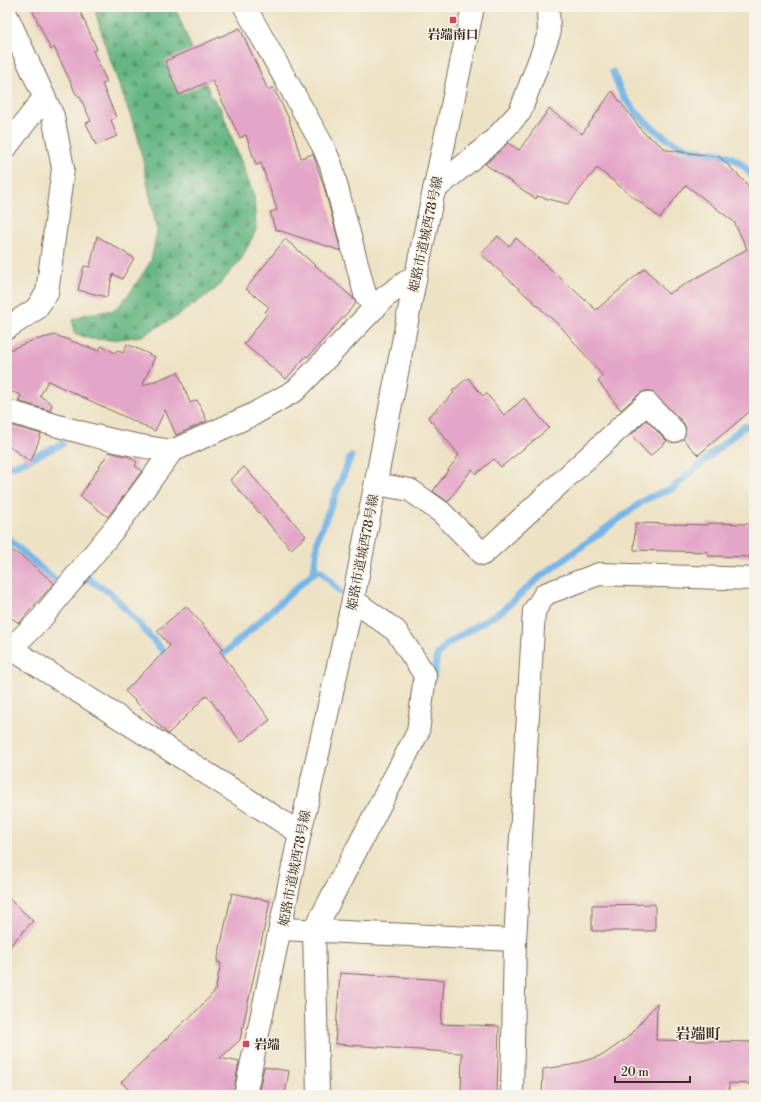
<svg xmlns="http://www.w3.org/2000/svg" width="761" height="1102" font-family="'Libre Bodoni','Noto Serif JP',serif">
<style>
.forest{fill:url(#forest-firs);stroke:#507050}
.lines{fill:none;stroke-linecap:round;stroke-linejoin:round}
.stream{stroke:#75b6e9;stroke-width:7}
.building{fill:#e4a6c8}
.street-casing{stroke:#796a58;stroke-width:24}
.street{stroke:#fff;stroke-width:22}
.poi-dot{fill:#d1495b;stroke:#f7f3e8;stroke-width:1.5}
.labels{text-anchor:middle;stroke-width:3;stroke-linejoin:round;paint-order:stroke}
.poi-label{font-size:13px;font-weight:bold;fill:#3b2a1e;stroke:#f7f3e8}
.street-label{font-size:13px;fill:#3b2a1e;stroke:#f7f3e8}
.quarter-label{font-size:15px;font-weight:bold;fill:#3b2a1e;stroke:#f7f3e8}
</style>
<defs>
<pattern id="forest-firs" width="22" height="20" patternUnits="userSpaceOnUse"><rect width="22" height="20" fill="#65b683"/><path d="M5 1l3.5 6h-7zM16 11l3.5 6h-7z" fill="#54946b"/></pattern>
</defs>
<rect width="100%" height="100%" fill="#f7f3e8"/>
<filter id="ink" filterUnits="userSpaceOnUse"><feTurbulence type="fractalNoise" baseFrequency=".025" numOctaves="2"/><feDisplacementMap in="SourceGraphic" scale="8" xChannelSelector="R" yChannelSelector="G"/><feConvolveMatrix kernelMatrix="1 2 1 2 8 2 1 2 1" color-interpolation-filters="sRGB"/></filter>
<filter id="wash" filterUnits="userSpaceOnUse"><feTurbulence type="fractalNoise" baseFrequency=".012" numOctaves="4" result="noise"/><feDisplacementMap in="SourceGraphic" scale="16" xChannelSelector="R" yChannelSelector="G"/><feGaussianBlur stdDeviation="0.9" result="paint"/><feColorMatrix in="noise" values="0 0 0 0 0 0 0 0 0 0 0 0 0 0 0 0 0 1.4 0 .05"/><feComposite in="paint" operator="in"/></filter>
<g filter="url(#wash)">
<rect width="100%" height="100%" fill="#ede2c4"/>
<polygon class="forest" points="94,7 175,7 211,96 220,107 254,195 256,230 242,258 217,288 177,316 142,336 112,340 91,339 74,333 73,320 86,314 115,310 132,290 151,261 157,231 138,137 107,51"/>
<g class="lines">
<g class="stream">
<path d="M613,72c3,8 6,18 11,25 12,18 40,44 60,50 30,9 48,0 70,31"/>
<polyline points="7,467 16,465 62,444"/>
<polyline points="7,538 60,585"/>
<polyline points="314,572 318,538 351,456"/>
<polyline points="81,582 85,577 111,593 170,659"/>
<polyline points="216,661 314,572 321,571 340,592"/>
<polyline points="433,678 437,656 447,644 503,610 536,580 646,499 673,488 743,427 754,425"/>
</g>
</g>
<g id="blocks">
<g class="building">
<polygon points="31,7 78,7 97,49 93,51 107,82 102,84 116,117 111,120 117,136 96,145 86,123 91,121 80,97 76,94 55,49 54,47 51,50"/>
<polygon points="240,28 268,90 273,87 289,119 301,158 313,154 324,187 341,251 275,229 270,212 277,210 261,163 256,165 246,135 240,138 212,80 179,95 165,61"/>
<polygon points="612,91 643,132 667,150 720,157 754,191 754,408 698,455 683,439 686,428 683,422 651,391 645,391 639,394 621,410 598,381 603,376 562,328 481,254 498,236 509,246 516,238 596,310 645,268 668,294 747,249 734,222 686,185 660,218 597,168 568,204 537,196 536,199 485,164 508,143 519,150 549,109 582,134"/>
<polygon points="97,236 134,258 122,279 113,274 107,297 78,290 84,266 90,267"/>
<polygon points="285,239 353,298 356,303 308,357 306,356 286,379 244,344 267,314 265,312 269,307 246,289"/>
<polygon points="55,335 99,351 101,346 116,353 117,350 123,353 127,344 155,357 142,386 178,372 190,403 197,400 207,421 176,435 165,410 155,431 48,381 40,396 52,404 50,411 18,401 21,395 7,390 7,351 31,341"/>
<polygon points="468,378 483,396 486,393 504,415 524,398 549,428 501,467 494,459 476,474 472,469 448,502 433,491 459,455 428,417 454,393 452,391"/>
<polygon points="646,420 667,441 650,456 631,435"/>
<polygon points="10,425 41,434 31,462 7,445 7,433"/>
<polygon points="109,452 129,457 137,462 135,466 142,471 108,517 80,496"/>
<polygon points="244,467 306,536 291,549 230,480"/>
<polygon points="635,523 708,525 708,523 754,524 754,557 708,556 708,552 634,550"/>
<polygon points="7,547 24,558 54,583 19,623 7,615"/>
<polygon points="186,606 223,648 220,651 270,720 241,742 207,695 168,734 125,691 170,646 157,631"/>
<polygon points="232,893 270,901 240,1040 220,1058 239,1062 233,1095 134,1095 121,1082 187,1019 188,1020 215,991 221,963 217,962"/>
<polygon points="7,897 33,921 7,949"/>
<polygon points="655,904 655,931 592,931 592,905"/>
<polygon points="340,973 444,980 441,1024 499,1026 497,1095 461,1095 462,1053 335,1044"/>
<polygon points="657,1003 656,1040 754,1042 754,1084 729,1083 729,1095 542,1095 543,1069 571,1065 603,1055 627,1038"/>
<polygon points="264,1067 289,1071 285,1095 258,1095"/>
</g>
</g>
</g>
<g filter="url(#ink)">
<use href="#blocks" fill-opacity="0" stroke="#796a58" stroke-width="1"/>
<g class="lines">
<g class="street-casing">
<g id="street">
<polyline points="245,7 323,146 331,165 365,294 375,308"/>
<polyline points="7,16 53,116 63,168 47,293 36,309 7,328"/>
<polyline points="7,146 44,98"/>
<polyline points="434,190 493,141 520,112 549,34 548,7"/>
<path d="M7,411c54,16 109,33 165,40"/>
<polyline points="376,484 410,490 441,512 483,554 647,403 674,431"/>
<polyline points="7,646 300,833"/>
<polyline points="7,652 40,620 119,523 172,451 252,415 296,390 385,297 416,275"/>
<polyline points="281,929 515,940"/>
<polyline points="245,1095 300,833 353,600 416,275 473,7"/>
<polyline points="318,1095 314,931 418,732 425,675 396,631 353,600"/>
<polyline points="512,1095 515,940 534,611 545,594 599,574 754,579"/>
</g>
</g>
<use href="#street" class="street"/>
</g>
</g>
<g class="poi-dot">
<rect x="449" y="16" width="8" height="8" rx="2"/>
<rect x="242" y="1040" width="8" height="8" rx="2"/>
</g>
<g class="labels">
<g class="poi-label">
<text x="453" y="39">岩端南口</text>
<text x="254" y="1049" text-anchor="start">岩端</text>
</g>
<g class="street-label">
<text transform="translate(425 234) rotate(-78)" y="5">姫路市道城西78号線</text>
<text transform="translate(362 552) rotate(-79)" y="5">姫路市道城西78号線</text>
<text transform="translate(294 868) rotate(-79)" y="5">姫路市道城西78号線</text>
</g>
<g class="quarter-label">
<text x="698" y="1039">岩端町</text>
</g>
</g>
<rect width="761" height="1102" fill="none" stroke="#f7f3e8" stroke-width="24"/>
<path d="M615 1076v6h75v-6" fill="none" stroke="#3b2a1e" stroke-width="2"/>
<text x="621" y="1076" font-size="12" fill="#3b2a1e" stroke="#f7f3e8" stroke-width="3" paint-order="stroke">20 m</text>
</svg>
